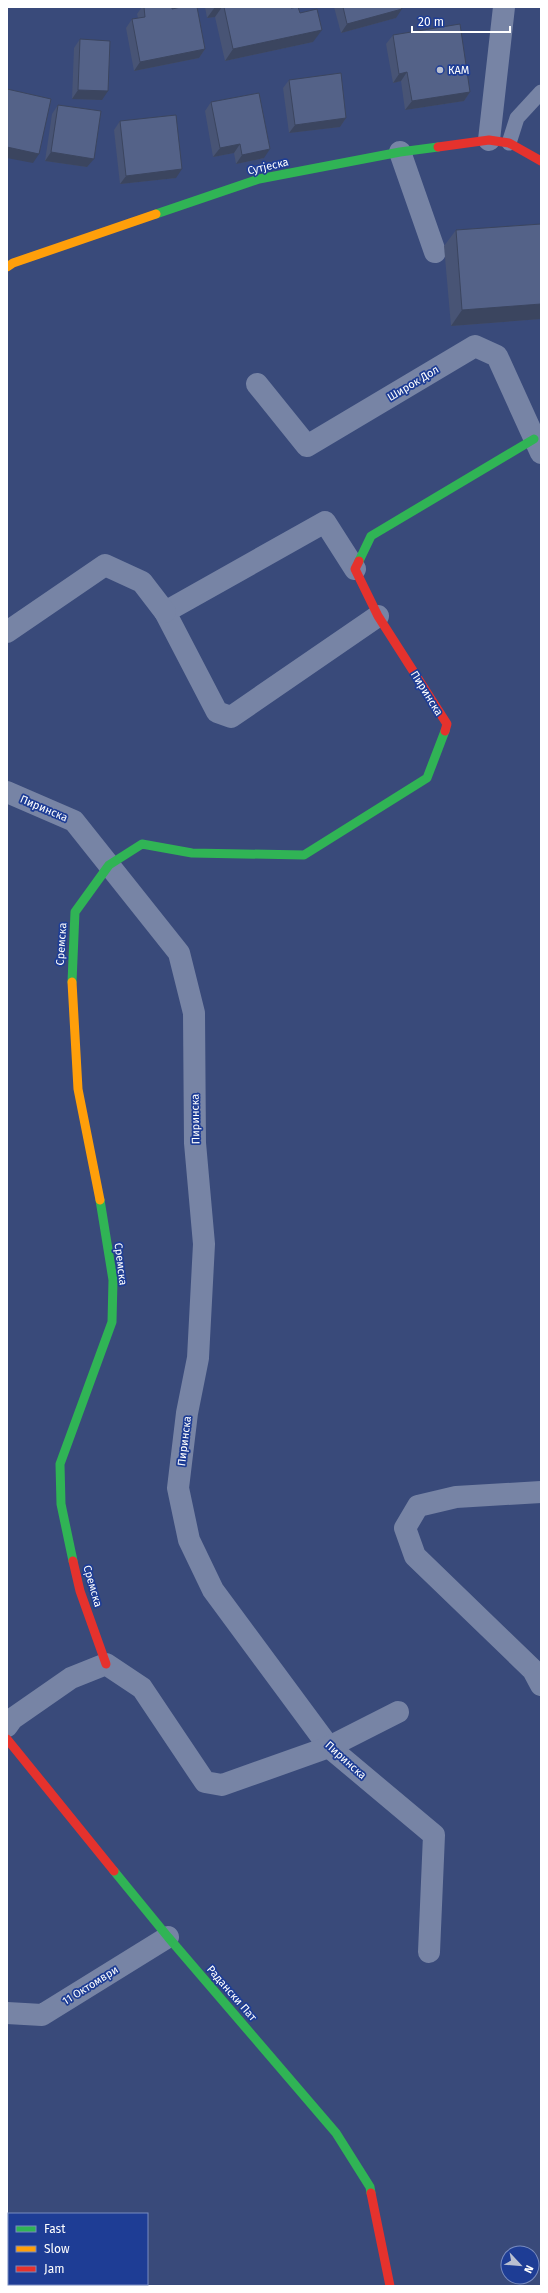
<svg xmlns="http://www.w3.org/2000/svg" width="548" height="2293" font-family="'Fira Sans',sans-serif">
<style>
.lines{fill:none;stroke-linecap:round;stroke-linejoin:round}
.lane{stroke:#7784a5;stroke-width:15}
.street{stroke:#7784a5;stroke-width:22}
.fast{stroke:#30b455;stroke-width:9}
.slow{stroke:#ff9f0a;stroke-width:9}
.jam{stroke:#e5322d;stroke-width:9}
.wall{fill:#485475}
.shaded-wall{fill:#3b455f}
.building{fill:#546288;stroke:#3b455f}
.poi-dot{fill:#bac0d0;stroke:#1e3d95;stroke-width:1.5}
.labels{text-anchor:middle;stroke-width:3.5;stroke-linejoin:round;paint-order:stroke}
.poi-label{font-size:11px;fill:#fff;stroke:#1e3d95;text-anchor:start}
.street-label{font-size:11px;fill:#fff;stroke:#1e3d95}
</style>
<rect width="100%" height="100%" fill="#394a7a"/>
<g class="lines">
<polyline class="lane" points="509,143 517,118 541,92"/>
<g class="street">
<polyline points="489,140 504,7"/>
<polyline points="400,152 435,252"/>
<polyline points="257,384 307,446 475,346 497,356 541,453"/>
<polyline points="355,569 325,522 165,612 217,712 231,717 378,616"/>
<polyline points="7,632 105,565 142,582 165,612"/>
<polyline points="7,792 74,821 179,953 194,1013 195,1143 204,1244 198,1358 187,1413 178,1488 189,1540 213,1590 329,1747 434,1835 429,1952"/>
<polyline points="541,1492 456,1497 418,1506 405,1528 415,1556 533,1670 541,1685"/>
<polyline points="7,1726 12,1719 71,1678 106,1664 142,1688 205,1782 222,1785 329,1747 398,1712"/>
<polyline points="7,2013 42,2015 168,1937"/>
</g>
<g class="fast">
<polyline points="156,214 259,179 400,152 438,147"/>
<polyline points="359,561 371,536 534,439"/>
<polyline points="72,982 75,912 109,865 142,844 192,853 304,855 427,778 445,731"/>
<polyline points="73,1561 61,1504 60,1464 112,1322 113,1280 100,1200"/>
<polyline points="114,1871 168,1937 336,2133 370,2187 371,2193"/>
</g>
<g class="slow">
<polyline points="7,267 13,263 156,214"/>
<polyline points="72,982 78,1089 100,1200"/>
</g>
<g class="jam">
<polyline points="438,147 489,140 509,143 541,161"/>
<polyline points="359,561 355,569 378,616 447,724 445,731"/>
<polyline points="73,1561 80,1591 106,1664"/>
<polyline points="7,1739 114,1871"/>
<polyline points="371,2193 390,2286"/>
</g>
</g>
<g class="wall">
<polygon points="142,7 172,7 172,9 205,49 199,58 134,71 126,28 132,19 138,18 137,14"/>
<polygon points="205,7 291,7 291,8 300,13 313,42 225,61 215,17 207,18"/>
<polygon points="334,7 401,7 396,18 341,33"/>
<polygon points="393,35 470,92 464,101 405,110 401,81 393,83 386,44"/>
<polygon points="80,39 102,100 72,99 74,48"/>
<polygon points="289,80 346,118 340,127 289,133 283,88"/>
<polygon points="211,102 264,158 236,164 234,153 213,157 205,111"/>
<polygon points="58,105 87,167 45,161 52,114"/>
<polygon points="120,121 176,178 120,184 114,130"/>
<polygon points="541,224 541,319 451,326 444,246 456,230"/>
</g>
<g class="shaded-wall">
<polygon points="215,7 222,7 215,17 207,18"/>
<polygon points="402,9 396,18 341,33 347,24"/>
<polygon points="322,30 313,42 225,61 233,49"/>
<polygon points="205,49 199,58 134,71 140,62"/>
<polygon points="407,72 401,81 393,83 399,74"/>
<polygon points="78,90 108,91 102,100 72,99"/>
<polygon points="470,92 464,101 405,110 412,101"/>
<polygon points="346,118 340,127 289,133 295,125"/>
<polygon points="240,144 234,153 213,157 220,148"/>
<polygon points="7,147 39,154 33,163 7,158"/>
<polygon points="270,149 264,158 236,164 242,155"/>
<polygon points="51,152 94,159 87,167 45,161"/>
<polygon points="182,169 176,178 120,184 126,176"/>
<polygon points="541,304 541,319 451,326 462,310"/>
</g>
<g class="building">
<polygon points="144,7 172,7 172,9 181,7 197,7 205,49 140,62 132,19 145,17"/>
<polygon points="224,7 291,7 291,8 298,7 300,13 317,9 322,30 233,49"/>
<polygon points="343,7 401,7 402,9 347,24"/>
<polygon points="460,24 470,92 412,101 407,72 399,74 393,35"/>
<polygon points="80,39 110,41 108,91 78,90"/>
<polygon points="341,73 346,118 295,125 289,80"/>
<polygon points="7,89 51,99 39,154 7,147"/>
<polygon points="259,93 270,149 242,155 240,144 220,148 211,102"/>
<polygon points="58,105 101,111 94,159 51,152"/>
<polygon points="176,115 182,169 126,176 120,121"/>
<polygon points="541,224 541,304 462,310 456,230"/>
</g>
<circle class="poi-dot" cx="440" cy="70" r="4"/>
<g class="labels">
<g class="poi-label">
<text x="448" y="74">КАМ</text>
</g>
<g class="street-label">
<text transform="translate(268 166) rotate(-13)" y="4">Сутјеска</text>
<text transform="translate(413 383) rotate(-31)" y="4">Широк Дол</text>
<text transform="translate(427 693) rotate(58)" y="4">Пиринска</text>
<text transform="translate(44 808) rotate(23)" y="4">Пиринска</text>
<text transform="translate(61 944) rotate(-86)" y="4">Сремска</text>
<text transform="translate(195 1119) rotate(-91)" y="4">Пиринска</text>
<text transform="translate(121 1264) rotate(83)" y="4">Сремска</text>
<text transform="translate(184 1441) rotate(-83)" y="4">Пиринска</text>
<text transform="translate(93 1586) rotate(74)" y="4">Сремска</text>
<text transform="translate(346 1760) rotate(42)" y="4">Пиринска</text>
<text transform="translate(90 1985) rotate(-32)" y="4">11 Октомври</text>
<text transform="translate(232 1993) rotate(49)" y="4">Радански Пат</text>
</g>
</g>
<rect width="548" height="2293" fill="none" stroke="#ffffff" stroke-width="16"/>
<rect x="8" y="2213" width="140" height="72" fill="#1e3d95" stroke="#788bbf"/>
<rect x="16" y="2226" width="20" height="6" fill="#30b455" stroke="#788bbf"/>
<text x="44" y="2233" font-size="12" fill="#ffffff">Fast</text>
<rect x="16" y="2246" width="20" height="6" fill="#ff9f0a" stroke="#788bbf"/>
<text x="44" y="2253" font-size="12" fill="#ffffff">Slow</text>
<rect x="16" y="2266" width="20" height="6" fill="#e5322d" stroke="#788bbf"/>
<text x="44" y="2273" font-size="12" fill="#ffffff">Jam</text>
<g transform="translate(520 2265) rotate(116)"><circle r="19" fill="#1e3d95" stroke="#788bbf"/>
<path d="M0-3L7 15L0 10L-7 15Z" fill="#bac0d0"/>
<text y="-6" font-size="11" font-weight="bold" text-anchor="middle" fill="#ffffff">N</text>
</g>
<path d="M412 26v6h98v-6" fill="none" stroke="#ffffff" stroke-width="2"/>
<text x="418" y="26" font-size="12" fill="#ffffff" stroke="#1e3d95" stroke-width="3" paint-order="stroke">20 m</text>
</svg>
